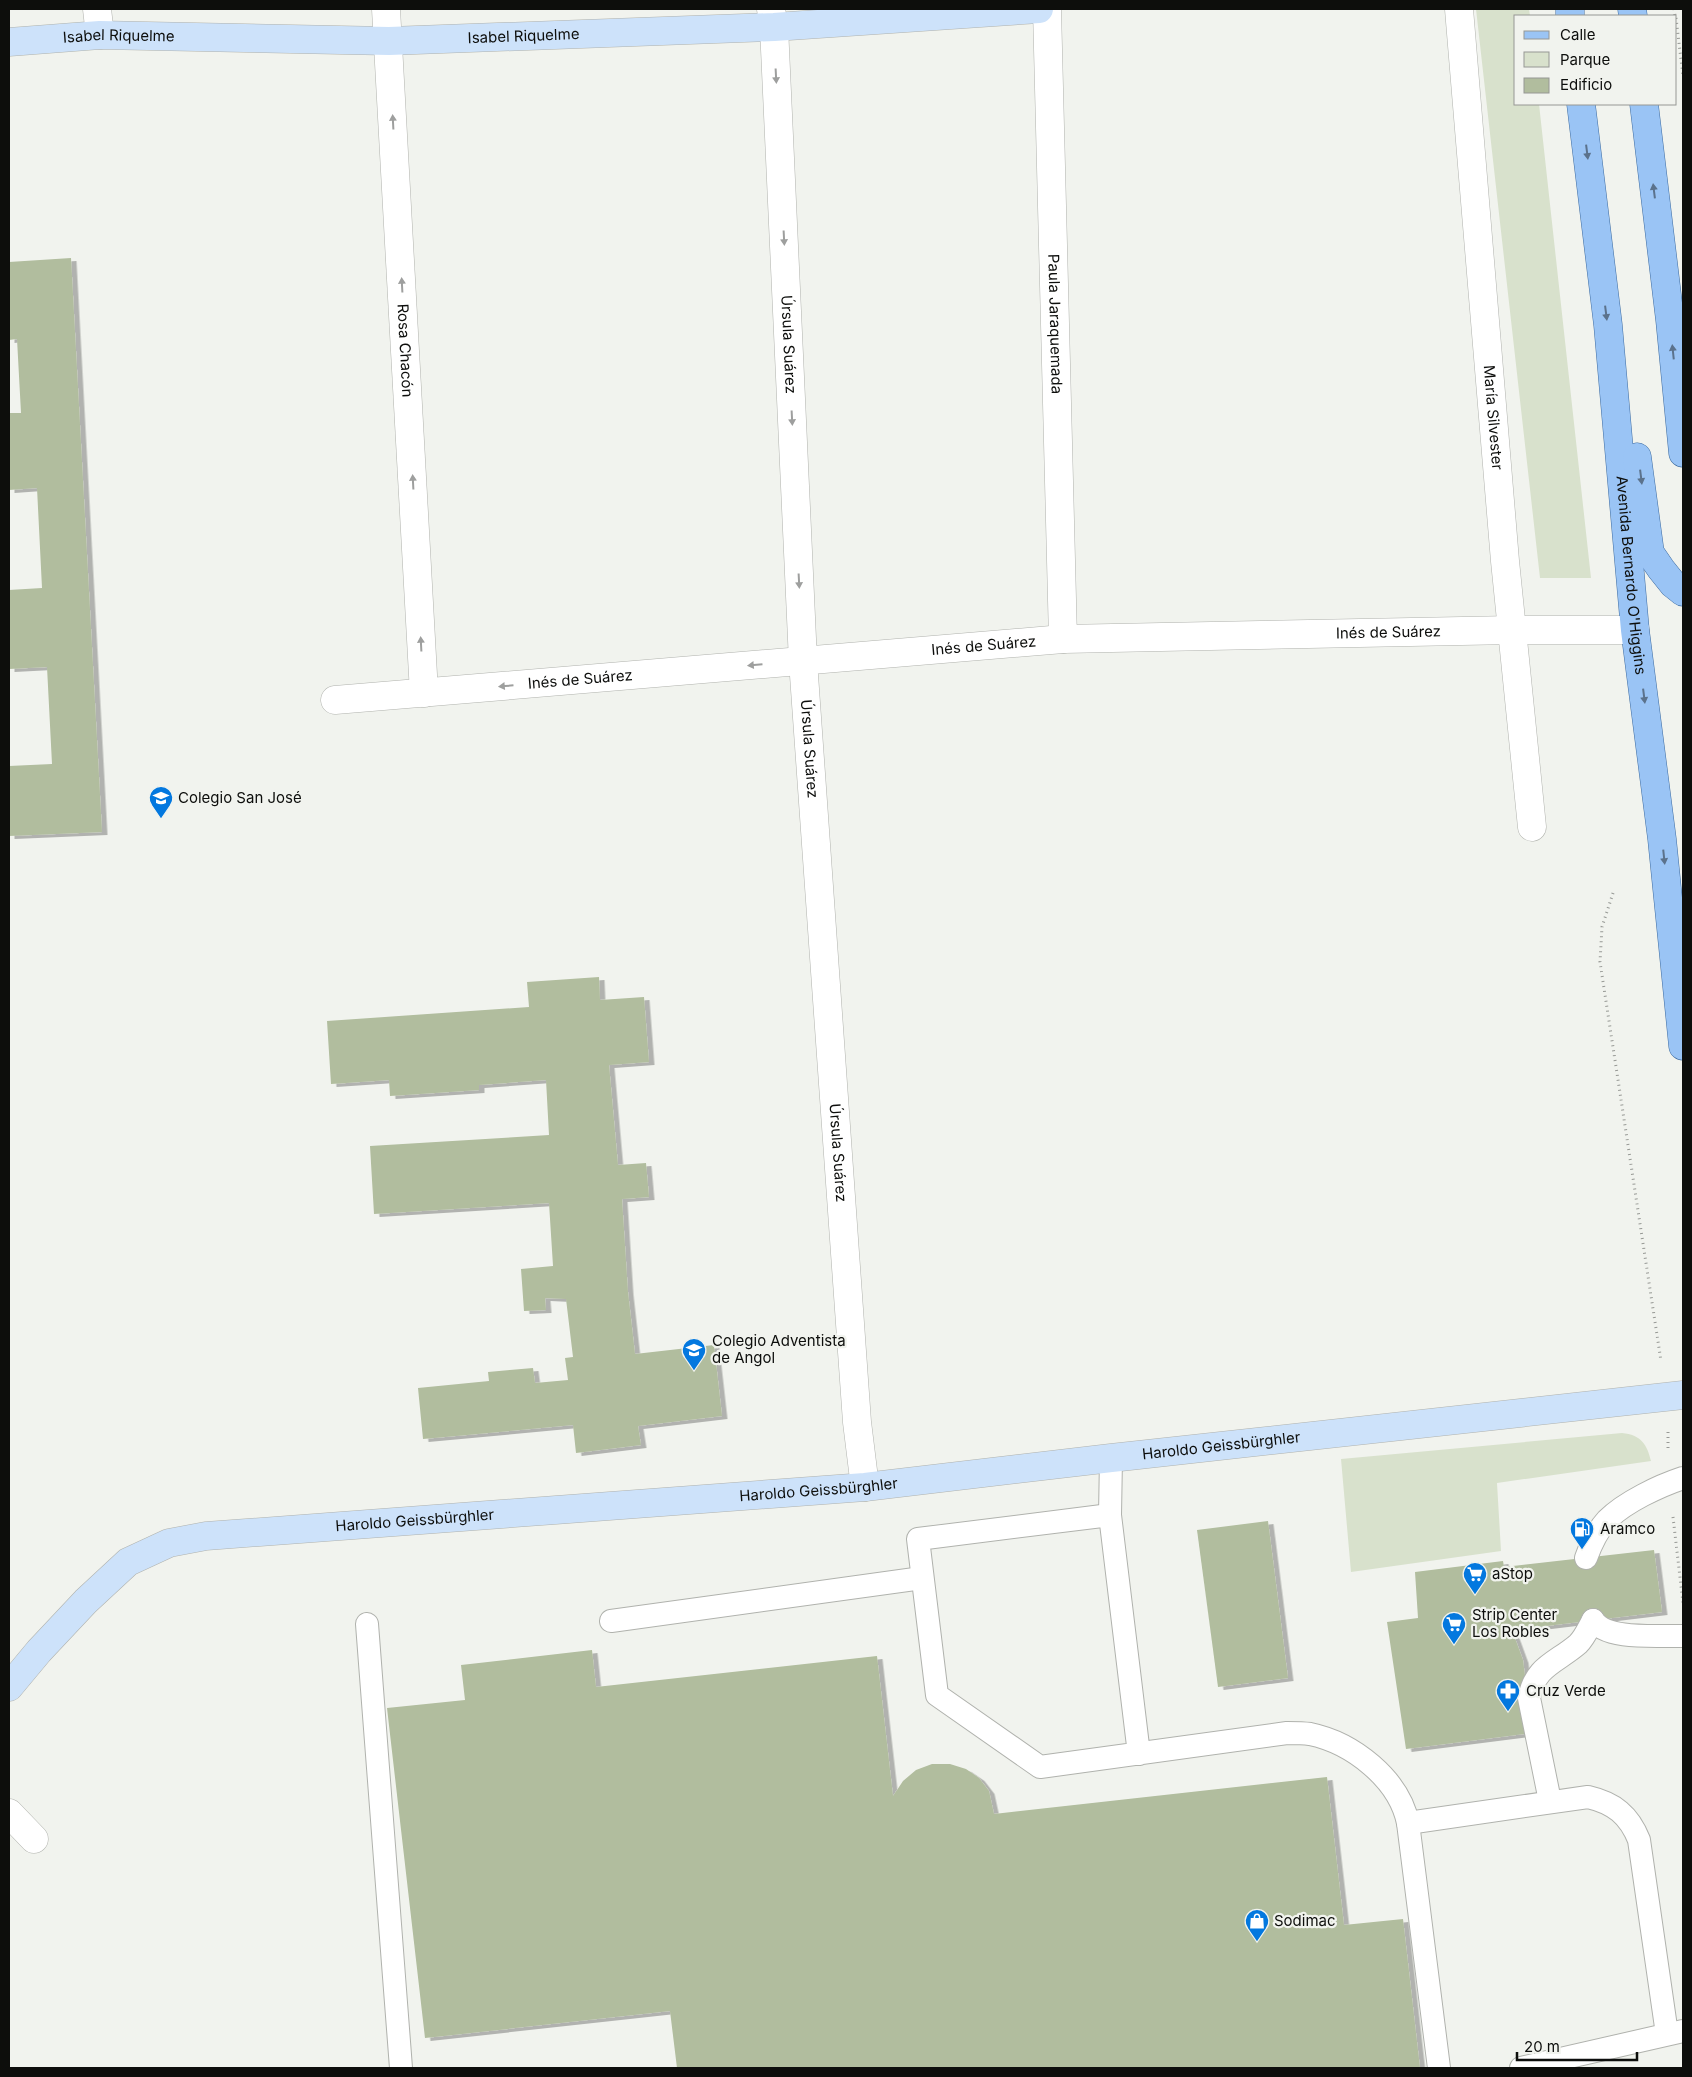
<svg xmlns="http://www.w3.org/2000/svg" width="1692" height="2077" font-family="Inter,sans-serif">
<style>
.green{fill:#d8e1cc}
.building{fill:#b1bd9e;filter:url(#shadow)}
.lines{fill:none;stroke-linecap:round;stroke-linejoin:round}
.lane-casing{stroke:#b0b2ad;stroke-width:24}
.street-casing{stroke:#b0b2ad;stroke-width:29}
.secondary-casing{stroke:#b0b2ad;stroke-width:29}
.primary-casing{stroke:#3d6ba0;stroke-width:29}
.path{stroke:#979995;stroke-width:3;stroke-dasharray:1 4;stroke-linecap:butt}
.lane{stroke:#fff;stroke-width:22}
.street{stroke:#fff;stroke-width:28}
.secondary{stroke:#cde2fa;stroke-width:28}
.primary{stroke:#9ac4f5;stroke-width:28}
.oneway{fill:#9e9f9e}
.oneway2{fill:#5b728c}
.labels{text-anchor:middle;stroke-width:4.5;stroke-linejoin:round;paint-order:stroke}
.street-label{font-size:15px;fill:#0d0e0c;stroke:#f1f3ee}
.poi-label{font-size:15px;fill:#0d0e0c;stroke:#f1f3ee;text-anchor:start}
</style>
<defs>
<filter id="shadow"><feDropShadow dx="5.5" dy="3" stdDeviation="0" flood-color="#0004"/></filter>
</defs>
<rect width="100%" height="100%" fill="#f1f3ee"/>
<g class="green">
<polygon points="1476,9 1529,9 1530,16 1516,16 1516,104 1539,104 1591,578 1540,578"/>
<path d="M1622,1433c19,2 25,11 29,28l-154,22 4,68 -150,21 -10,-113z"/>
</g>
<g class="building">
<polygon points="71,258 102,832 9,836 9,766 52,764 47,667 9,669 9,590 42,588 37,488 9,490 9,413 21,413 17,339 9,340 9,262"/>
<polygon points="599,977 600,1000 644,997 649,1062 609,1065 618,1165 646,1163 649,1197 622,1199 628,1292 635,1354 714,1345 722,1416 638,1426 641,1445 576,1453 573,1425 423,1439 418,1388 489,1381 488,1372 533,1368 535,1383 568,1380 565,1358 573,1357 566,1299 545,1298 546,1310 524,1311 521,1269 553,1266 549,1203 374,1214 370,1146 549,1135 546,1080 479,1085 479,1090 390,1096 389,1080 331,1084 327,1021 529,1007 527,982"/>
<polygon points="1268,1521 1288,1678 1218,1687 1197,1530"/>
<polygon points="1654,1550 1662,1612 1512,1630 1523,1660 1532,1733 1406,1749 1387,1622 1418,1618 1415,1572 1503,1561 1504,1567"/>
<polygon points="592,1650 596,1687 877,1656 893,1796 903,1781 916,1770 932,1764 950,1764 966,1769 979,1778 989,1791 994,1814 1327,1777 1344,1925 1403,1919 1420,2068 677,2068 670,2011 425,2038 387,1708 465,1700 461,1665"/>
</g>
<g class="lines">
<g class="lane-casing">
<g id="lane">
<polyline points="1110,1515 1111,1458"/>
<path d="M1586,1558c5,-14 11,-27 21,-38 18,-18 52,-34 76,-42"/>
<path d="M1593,1620c13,21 67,15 90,16"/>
<polyline points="611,1621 922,1578"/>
<polyline points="367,1624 401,2068"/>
<path d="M1139,1754l-29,-239 -192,24 19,156 103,72 247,-34c7,0 16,0 23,1 43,9 89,45 98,89l31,245"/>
<path d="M1550,1801l-21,-103c6,-32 27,-35 49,-54 7,-7 10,-15 15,-24"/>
<path d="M1408,1823l180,-26c26,6 41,18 51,43l28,194"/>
<polyline points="1521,2068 1683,2031"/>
</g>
</g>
<g class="street-casing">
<g id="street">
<polyline points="97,9 100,35"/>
<path id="s1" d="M386,9l38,684"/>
<path id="s2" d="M771,9l3,18 29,634 54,761 8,65"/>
<path id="s3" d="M1047,9l16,630"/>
<path id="s4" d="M1459,9l46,552 27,266"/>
<path id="s5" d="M335,700l728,-61 450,-9h122"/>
<polyline points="9,1813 34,1839"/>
</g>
</g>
<g class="secondary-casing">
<g id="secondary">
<path id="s6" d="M9,42l91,-7 289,6 385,-14 265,-18"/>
<path id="s7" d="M9,1687l30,-36 47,-50 42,-39 41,-19 37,-7 659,-49 246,-29 572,-63"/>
</g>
</g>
<g class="primary-casing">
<g id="primary">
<polyline points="1570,9 1570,16"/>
<polyline points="1632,9 1633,16"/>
<path id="s8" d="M1581,104l27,221 27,305 27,209 21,207"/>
<polyline points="1644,104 1670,320 1683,453"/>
<polyline points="1637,457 1650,553 1661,569 1673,584 1683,592"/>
</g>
</g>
<g class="path">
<polyline points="1674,9 1675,16"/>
<polyline points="1676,18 1683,76"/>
<polyline points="1613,893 1602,927 1600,962 1661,1361"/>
<polyline points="1668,1432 1668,1448"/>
<polyline points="1673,1517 1683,1603"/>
</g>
<use href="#lane" class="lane"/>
<use href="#street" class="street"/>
<use href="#secondary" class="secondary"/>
<use href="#primary" class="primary"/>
</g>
<defs><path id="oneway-solid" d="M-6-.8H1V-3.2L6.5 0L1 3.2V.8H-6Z" transform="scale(1.25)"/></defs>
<g class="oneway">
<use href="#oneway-solid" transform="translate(776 76) rotate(87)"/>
<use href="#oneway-solid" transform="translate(393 122) rotate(-93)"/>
<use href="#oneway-solid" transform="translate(784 238) rotate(87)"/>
<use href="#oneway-solid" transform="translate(402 285) rotate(-93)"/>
<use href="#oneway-solid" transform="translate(792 418) rotate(87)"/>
<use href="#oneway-solid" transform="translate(413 482) rotate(-93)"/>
<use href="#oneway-solid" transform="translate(799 581) rotate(87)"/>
<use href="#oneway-solid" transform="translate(421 644) rotate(-93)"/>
<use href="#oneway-solid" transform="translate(755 665) rotate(175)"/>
<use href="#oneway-solid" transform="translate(506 686) rotate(175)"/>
</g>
<g class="oneway2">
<use href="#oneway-solid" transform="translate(1587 152) rotate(83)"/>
<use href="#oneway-solid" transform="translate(1654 191) rotate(-97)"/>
<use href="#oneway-solid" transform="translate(1606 313) rotate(83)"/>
<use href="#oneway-solid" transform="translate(1673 352) rotate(-96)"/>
<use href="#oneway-solid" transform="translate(1641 477) rotate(83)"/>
<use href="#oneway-solid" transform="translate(1644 696) rotate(83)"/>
<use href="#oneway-solid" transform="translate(1664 857) rotate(84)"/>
</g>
<defs>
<g id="school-pin" transform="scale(1.25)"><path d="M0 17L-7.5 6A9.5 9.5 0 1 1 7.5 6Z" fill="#0378df" stroke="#f1f3ee"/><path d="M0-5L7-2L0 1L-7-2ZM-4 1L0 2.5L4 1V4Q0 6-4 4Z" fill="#fff"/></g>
<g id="fuel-pin" transform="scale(1.25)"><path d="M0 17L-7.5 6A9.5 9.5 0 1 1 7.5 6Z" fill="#0378df" stroke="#f1f3ee"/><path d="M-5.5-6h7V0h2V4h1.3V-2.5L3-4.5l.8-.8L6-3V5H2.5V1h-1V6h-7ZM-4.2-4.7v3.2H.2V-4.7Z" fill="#fff"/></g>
<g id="supermarket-pin" transform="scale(1.25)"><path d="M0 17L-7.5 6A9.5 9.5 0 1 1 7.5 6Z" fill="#0378df" stroke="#f1f3ee"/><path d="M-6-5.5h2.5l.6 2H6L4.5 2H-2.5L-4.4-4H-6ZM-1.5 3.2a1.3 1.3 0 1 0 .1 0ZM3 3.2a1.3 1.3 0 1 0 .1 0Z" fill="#fff"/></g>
<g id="pharmacy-pin" transform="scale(1.25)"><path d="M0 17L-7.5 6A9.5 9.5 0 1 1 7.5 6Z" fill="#0378df" stroke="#f1f3ee"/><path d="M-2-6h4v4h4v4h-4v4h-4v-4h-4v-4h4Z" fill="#fff"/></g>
<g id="shop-pin" transform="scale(1.25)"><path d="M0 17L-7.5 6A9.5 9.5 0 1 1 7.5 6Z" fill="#0378df" stroke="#f1f3ee"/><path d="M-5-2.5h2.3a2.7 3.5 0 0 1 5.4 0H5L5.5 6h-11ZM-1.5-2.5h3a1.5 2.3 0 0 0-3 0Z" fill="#fff"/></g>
</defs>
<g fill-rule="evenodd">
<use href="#school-pin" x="161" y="798"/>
<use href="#school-pin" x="694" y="1350"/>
<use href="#fuel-pin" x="1582" y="1529"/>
<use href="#supermarket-pin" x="1475" y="1574"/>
<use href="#supermarket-pin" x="1454" y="1624"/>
<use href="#pharmacy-pin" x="1508" y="1691"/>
<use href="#shop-pin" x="1257" y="1921"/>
</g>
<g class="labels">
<g class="street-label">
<text dy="5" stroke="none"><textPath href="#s6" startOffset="515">Isabel Riquelme</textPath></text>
<text dy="5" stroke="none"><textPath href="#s6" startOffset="110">Isabel Riquelme</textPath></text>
<text dy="5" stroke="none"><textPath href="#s3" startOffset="315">Paula Jaraquemada</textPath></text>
<text dy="5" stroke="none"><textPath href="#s2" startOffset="336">Úrsula Suárez</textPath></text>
<text dy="5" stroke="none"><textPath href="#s1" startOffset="342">Rosa Chacón</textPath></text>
<text dy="5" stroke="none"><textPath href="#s4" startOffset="410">María Silvester</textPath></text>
<text dy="5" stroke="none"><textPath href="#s8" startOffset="474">Avenida Bernardo O'Higgins</textPath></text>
<text dy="5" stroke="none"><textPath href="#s5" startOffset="1056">Inés de Suárez</textPath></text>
<text dy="5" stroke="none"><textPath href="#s5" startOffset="651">Inés de Suárez</textPath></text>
<text dy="5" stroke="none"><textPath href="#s5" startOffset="246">Inés de Suárez</textPath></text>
<text dy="5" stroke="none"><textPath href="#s2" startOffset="741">Úrsula Suárez</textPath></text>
<text dy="5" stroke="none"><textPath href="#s2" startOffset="1146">Úrsula Suárez</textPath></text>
<text dy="5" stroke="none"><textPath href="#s7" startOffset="1275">Haroldo Geissbürghler</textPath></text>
<text dy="5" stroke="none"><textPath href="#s7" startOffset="870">Haroldo Geissbürghler</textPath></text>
<text dy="5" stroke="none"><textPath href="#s7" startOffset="465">Haroldo Geissbürghler</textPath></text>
</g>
<g class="poi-label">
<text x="178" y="803">Colegio San José</text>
<text x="712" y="1346">Colegio Adventista<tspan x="712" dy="17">de Angol</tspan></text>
<text x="1600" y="1534">Aramco</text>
<text x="1492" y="1579">aStop</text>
<text x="1472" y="1620">Strip Center<tspan x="1472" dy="17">Los Robles</tspan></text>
<text x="1526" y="1696">Cruz Verde</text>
<text x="1274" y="1926">Sodimac</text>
</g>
</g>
<rect width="1692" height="2077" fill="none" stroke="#0d0e0c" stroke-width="20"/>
<rect x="1514" y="15" width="162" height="90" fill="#f1f3ee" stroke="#969794"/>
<rect x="1524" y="31" width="25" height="8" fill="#9ac4f5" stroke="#969794"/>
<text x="1560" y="40" font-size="15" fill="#0d0e0c">Calle</text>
<rect x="1524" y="52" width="25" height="15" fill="#d8e1cc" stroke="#969794"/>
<text x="1560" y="65" font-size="15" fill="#0d0e0c">Parque</text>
<rect x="1524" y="78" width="25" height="15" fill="#b1bd9e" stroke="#969794"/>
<text x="1560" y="90" font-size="15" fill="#0d0e0c">Edificio</text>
<path d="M1517 2052v8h120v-8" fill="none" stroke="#0d0e0c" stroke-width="2.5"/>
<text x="1524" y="2052" font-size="15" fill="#0d0e0c" stroke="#f1f3ee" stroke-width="4" paint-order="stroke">20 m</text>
</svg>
